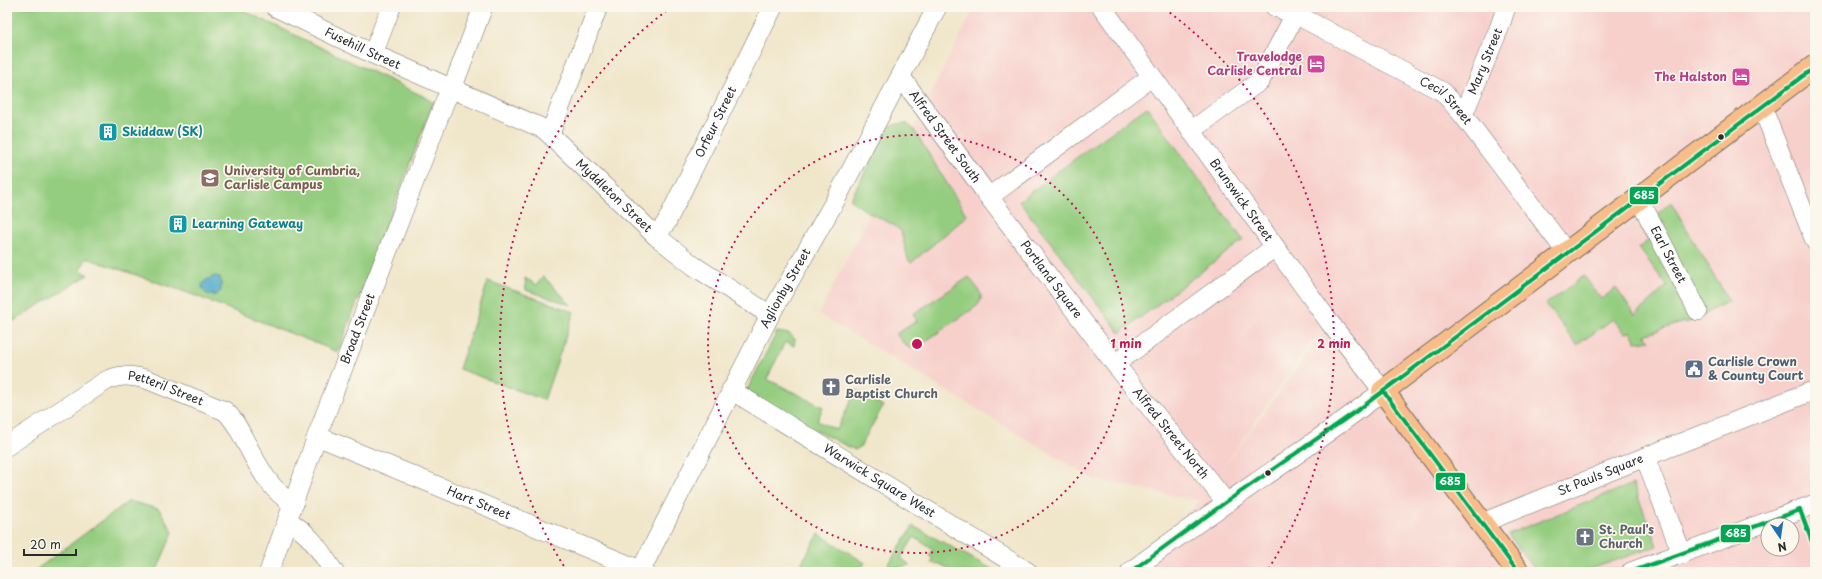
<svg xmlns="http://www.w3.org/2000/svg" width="1822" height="579" font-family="'Playpen Sans',sans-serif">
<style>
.built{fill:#f7d0cc;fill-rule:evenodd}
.green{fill:#95cd80;stroke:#607c56}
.water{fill:#49a8c8;stroke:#3a6a7a}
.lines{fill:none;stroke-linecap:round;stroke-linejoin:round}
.minor-casing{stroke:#706c63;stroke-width:20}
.major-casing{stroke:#706c63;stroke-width:24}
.minor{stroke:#fff;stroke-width:19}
.major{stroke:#f8bd89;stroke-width:22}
.bus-1-casing{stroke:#fbf7ec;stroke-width:7}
.bus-1{stroke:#00a651;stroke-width:4}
.ring{fill:none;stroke:#c2185b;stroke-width:2;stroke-dasharray:2 4}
.bus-dot{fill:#2b2b2b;stroke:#fbf7ec;stroke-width:1.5}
.labels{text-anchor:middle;stroke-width:3.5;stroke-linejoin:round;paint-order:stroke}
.street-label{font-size:12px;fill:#2b2b2b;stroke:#fbf7ec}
.hotel-label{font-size:12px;font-weight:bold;fill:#b23c85;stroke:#fbf7ec;text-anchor:end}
.culture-label{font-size:12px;font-weight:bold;fill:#0d838f;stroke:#fbf7ec;text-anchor:start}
.education-label{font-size:12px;font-weight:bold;fill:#785e54;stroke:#fbf7ec;text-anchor:start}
.service-label{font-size:12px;font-weight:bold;fill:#4e5e75;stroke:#fbf7ec;text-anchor:start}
.worship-label{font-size:12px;font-weight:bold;fill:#5b616d;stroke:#fbf7ec;text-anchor:start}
.centre{fill:#c2185b;stroke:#fbf7ec;stroke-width:2}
.ring-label{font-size:12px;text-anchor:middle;font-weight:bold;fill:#c2185b;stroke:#fbf7ec;stroke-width:3.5;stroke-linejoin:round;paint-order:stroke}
.line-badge{stroke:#fbf7ec;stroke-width:1.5}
.badge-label{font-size:11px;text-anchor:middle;font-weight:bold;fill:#fff}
</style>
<rect width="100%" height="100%" fill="#fbf7ec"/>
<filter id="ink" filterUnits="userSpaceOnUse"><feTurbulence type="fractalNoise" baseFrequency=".025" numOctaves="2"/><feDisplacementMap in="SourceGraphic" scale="8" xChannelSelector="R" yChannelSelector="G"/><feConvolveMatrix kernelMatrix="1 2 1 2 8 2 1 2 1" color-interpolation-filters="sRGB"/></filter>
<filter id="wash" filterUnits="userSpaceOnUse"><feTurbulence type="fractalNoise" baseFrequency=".012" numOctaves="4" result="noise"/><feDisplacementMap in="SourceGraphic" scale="16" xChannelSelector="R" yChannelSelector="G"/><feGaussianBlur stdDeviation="0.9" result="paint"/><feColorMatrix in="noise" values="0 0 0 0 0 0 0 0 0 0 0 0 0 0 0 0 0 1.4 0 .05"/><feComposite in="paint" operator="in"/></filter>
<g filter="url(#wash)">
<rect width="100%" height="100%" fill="#f0e6ca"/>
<path class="built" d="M975,7h830l10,7v558h-690l75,-71 -107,-22 -274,-165zM1327,327l-111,151 90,-130zM1768,525h24v24h-24z"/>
<g class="green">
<polygon points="7,7 236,7 427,98 433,103 338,352 191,294 87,258 80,269 88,275 7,325"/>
<polygon points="1147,107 1243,240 1120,333 1019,201 1084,152"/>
<polygon points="906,123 914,130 967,216 911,263 908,259 901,231 892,224 868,212 850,200 889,127 897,124"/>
<polygon points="1671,202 1729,301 1685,324 1684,322 1645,335 1650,340 1636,342 1631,332 1625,333 1613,319 1577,345 1546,304 1584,276 1601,299 1616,288 1635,315 1667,286 1639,248 1649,240 1641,228"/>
<polygon points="543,276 571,305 526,290 525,278 537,285"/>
<path d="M969,277c7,10 18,18 8,29l-60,41 -4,2 -7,-3 -10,-12 21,-13 -4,-7z"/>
<polygon points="488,281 574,312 544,400 459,369"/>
<polygon points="777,332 790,334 795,339 794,346 785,342 767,379 823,407 817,421 837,430 856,390 883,406 860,447 855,450 748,397 747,390"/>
<polygon points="1633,484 1657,546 1582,572 1537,572 1508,534"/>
<polygon points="129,501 159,509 173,532 156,572 33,572"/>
<path d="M913,526l84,46h-43l-14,-8 -9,-1 2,-4 -4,-3 4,-7 -19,-12 -13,21 9,7c-7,2 -15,4 -22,0z"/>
<polygon points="819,534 865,563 858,572 796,572"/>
</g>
<path class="water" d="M215,276l5,1 1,5v9l-5,4c-8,1 -14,-2 -14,-10l4,-5z"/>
</g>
<g filter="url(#ink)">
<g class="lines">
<g class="minor-casing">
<g id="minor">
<path id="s1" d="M275,7l98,47 171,75 112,107 38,30 76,49"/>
<path id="s2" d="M1102,7l228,316 53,68c-82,64 -170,118 -253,181"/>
<path id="s3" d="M1275,7l20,7 148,78 20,23 104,138"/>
<polyline points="373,54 391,7"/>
<path id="s4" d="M901,77l88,120"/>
<path id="s5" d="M1151,77l-162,120 126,167 160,-117"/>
<polyline points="1762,107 1815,241"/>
<path id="s6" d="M1463,115l37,-89 6,-19"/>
<polyline points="1191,131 1260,81 1299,7"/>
<polyline points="550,134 598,7"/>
<path id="s7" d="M1639,199l59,112"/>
<path id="s8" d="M656,236l10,-13 107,-216"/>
<path id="s9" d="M1115,364l111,138"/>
<path id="s10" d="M731,390l297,182"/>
<path id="s11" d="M317,436l328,136"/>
<path id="s12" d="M7,446l97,-64c15,-8 25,-7 42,-3l79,32c9,8 13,17 19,28 12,23 26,53 50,65"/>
<polyline points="1645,457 1815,390"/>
<path d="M288,521c23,13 32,30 46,51"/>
<path id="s13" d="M1482,523l163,-66 37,97"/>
<path id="s14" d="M269,572l48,-136 128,-335 7,-12 31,-82"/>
<path id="s15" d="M640,572l130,-257 65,-114 102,-194"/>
<polyline points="1631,572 1815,504"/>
</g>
</g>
<g class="major-casing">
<polyline id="major" points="1518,572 1383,391 1815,66"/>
</g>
<use href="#minor" class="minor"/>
<use href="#major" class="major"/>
<g class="bus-1-casing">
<g id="bus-1">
<polyline points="1383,391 1518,572"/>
<polyline points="1130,572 1226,502 1358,410 1807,73 1815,69"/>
<polyline points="1631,572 1800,510 1815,550"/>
</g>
</g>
<use href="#bus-1" class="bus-1"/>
</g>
</g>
<g class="ring">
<circle cx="917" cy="344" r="209"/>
<path d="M567 571A417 417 0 0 1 669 9M1165 9A417 417 0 0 1 1267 571"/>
</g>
<defs>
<g id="hotel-square" transform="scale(1)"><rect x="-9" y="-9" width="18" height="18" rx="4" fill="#d1479c" stroke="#fbf7ec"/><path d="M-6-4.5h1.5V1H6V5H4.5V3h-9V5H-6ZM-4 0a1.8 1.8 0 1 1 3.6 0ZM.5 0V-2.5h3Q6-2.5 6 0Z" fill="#fff"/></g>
<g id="building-square" transform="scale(1)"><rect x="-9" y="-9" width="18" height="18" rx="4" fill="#0f9aa8" stroke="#fbf7ec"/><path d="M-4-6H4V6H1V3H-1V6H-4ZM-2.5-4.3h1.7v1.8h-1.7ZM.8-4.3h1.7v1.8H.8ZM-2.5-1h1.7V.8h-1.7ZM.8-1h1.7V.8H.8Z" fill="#fff"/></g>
<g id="university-square" transform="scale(1)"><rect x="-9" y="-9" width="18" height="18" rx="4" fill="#8d6e63" stroke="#fbf7ec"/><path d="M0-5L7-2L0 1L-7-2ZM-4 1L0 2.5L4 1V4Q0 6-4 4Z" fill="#fff"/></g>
<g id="civic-square" transform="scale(1)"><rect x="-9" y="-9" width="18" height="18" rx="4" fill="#5c6f8a" stroke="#fbf7ec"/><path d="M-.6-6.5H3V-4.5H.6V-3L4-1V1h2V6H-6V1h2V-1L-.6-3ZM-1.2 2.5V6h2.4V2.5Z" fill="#fff"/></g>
<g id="church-square" transform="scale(1)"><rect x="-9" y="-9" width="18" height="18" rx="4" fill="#6b7280" stroke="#fbf7ec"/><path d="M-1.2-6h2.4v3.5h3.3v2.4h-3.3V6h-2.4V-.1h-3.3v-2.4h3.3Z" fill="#fff"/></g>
</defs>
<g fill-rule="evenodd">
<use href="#hotel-square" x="1316" y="64"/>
<use href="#hotel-square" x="1741" y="77"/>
<use href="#building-square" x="108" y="132"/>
<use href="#university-square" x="210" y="178"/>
<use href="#building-square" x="178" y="224"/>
<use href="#civic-square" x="1694" y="369"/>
<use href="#church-square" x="831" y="387"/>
<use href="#church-square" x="1585" y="537"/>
</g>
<g class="bus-dot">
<circle cx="1721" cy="137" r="3.5"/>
<circle cx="1268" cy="473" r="3.5"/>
</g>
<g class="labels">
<g class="street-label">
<text dy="4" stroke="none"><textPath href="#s1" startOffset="97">Fusehill Street</textPath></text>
<text dy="4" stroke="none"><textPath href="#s6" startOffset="58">Mary Street</textPath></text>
<text dy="4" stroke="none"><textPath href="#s3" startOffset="196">Cecil Street</textPath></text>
<text dy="4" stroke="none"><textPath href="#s8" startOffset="129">Orfeur Street</textPath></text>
<text dy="4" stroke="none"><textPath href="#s4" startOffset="74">Alfred Street South</textPath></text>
<text dy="4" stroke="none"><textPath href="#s1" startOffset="392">Myddleton Street</textPath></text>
<text dy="4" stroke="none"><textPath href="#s2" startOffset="238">Brunswick Street</textPath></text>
<text dy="4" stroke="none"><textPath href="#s7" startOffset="63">Earl Street</textPath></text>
<text dy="4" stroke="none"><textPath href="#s5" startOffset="305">Portland Square</textPath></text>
<text dy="4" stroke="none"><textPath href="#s15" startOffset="319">Aglionby Street</textPath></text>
<text dy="4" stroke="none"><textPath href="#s14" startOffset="259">Broad Street</textPath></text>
<text dy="4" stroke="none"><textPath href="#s12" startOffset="181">Petteril Street</textPath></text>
<text dy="4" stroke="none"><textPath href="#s9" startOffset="89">Alfred Street North</textPath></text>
<text dy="4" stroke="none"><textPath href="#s13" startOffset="128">St Pauls Square</textPath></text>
<text dy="4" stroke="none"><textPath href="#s10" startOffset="174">Warwick Square West</textPath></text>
<text dy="4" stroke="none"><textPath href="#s11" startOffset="175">Hart Street</textPath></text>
</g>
<g class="hotel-label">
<text x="1302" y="61">Travelodge<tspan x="1302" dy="14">Carlisle Central</tspan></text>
<text x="1727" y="81">The Halston</text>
</g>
<g class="culture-label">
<text x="122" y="136">Skiddaw (SK)</text>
<text x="192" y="228">Learning Gateway</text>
</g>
<g class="education-label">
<text x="224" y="175">University of Cumbria,<tspan x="224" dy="14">Carlisle Campus</tspan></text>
</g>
<g class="service-label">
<text x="1708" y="366">Carlisle Crown<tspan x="1708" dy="14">&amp; County Court</tspan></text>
</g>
<g class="worship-label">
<text x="845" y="384">Carlisle<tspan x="845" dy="14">Baptist Church</tspan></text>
<text x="1599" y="534">St. Paul's<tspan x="1599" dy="14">Church</tspan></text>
</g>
</g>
<circle cx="917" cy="344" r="6" class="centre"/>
<g class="ring-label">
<text x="1126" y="348">1 min</text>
<text x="1334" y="348">2 min</text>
</g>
<g class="line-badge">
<rect x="1629" y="186" width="30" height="19" rx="4" fill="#00a651"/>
<rect x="1435" y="472" width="31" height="19" rx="4" fill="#00a651"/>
<rect x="1720" y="524" width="31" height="19" rx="4" fill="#00a651"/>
</g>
<g class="badge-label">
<text x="1644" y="199">685</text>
<text x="1450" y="485">685</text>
<text x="1736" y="537">685</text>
</g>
<rect width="1822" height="579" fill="none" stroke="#fbf7ec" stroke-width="24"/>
<g transform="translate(1780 537) rotate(167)"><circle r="19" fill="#fbf7ec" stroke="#a8a59f"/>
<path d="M0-3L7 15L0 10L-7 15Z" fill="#1f6fb2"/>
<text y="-6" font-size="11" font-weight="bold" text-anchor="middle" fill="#2b2b2b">N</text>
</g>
<path d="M24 549v6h52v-6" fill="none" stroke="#2b2b2b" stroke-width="2"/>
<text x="30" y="549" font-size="12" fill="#2b2b2b" stroke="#fbf7ec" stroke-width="3" paint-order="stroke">20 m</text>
</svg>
